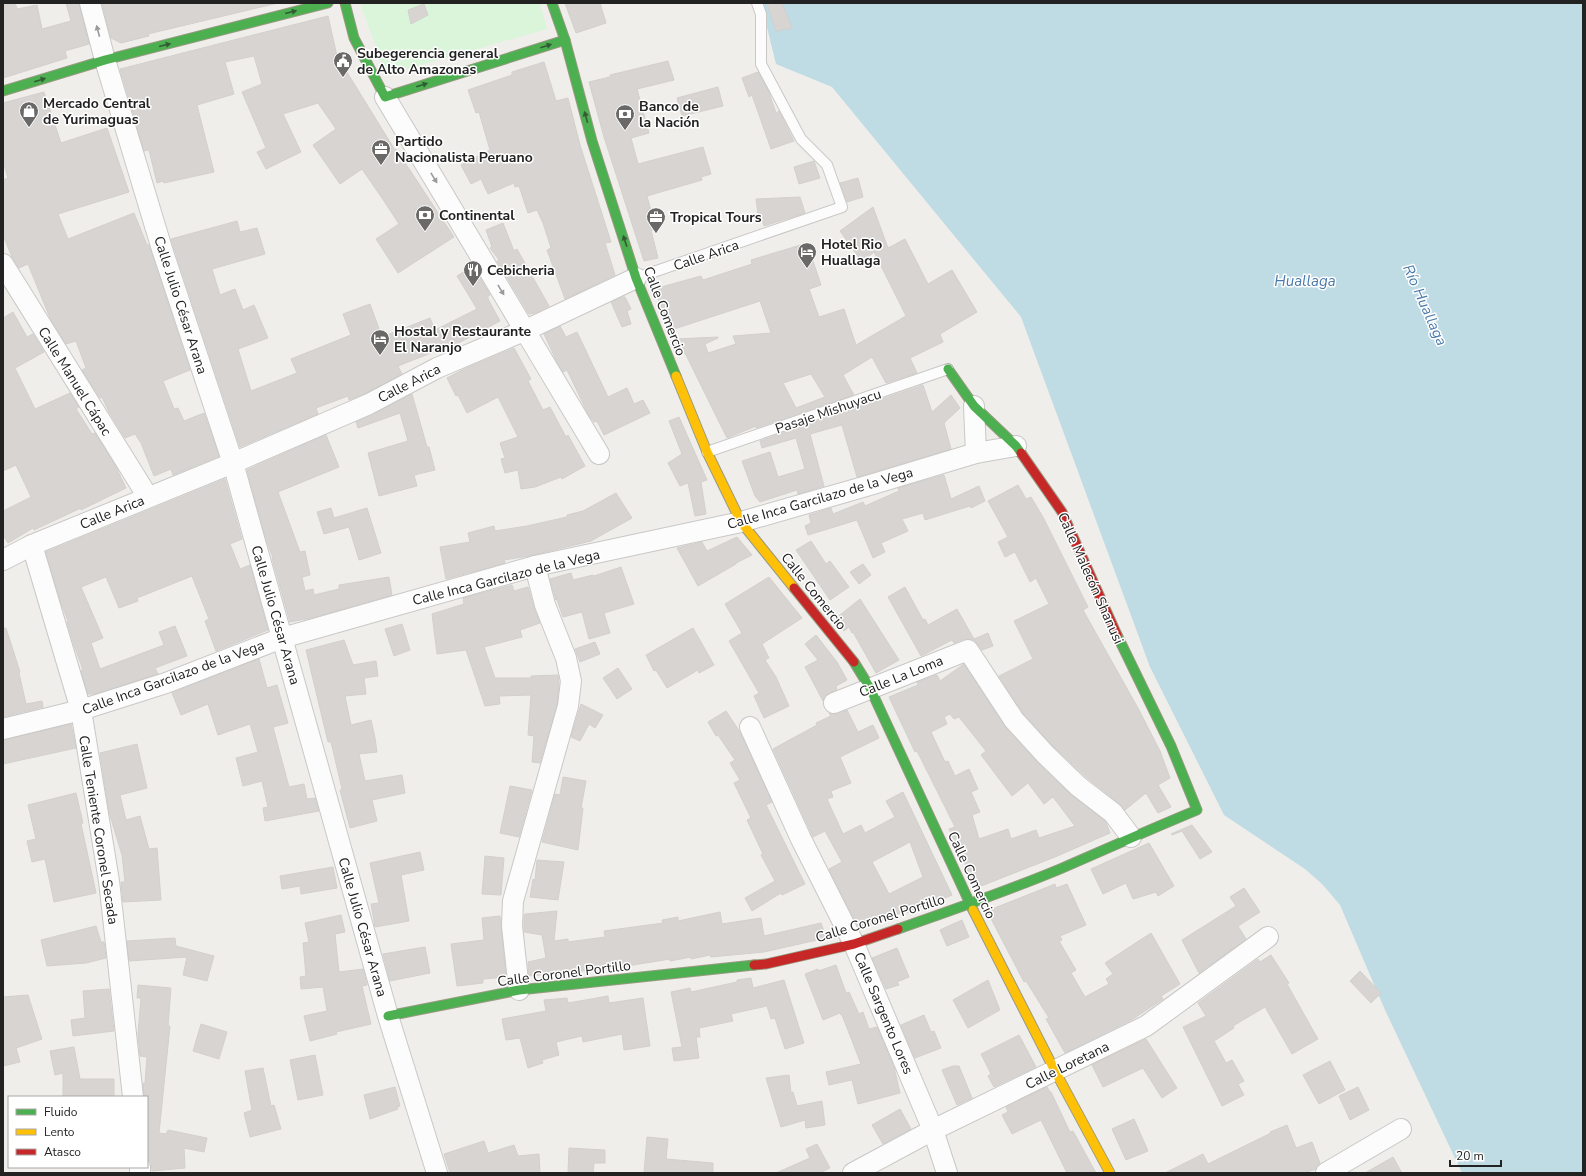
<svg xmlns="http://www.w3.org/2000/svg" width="1586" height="1176" font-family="'Nunito Sans',sans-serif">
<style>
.park{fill:#daf5da}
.water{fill:#bfdbe3}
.building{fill:#d7d4d2;stroke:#d3d0cc;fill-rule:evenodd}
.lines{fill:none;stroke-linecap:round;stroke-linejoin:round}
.lane-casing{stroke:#c9c8c7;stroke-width:12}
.street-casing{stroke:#c9c8c7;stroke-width:22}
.fast-casing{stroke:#999a82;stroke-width:11}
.slow-casing{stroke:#999a82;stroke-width:11}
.jam-casing{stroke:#999a82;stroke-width:11}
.lane{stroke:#fdfcfc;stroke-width:10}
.street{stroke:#fdfcfc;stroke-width:20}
.fast{stroke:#4caf50;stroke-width:9}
.slow{stroke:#ffc107;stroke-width:9}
.jam{stroke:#c62828;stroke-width:9}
.oneway{fill:#335a34}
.oneway2{fill:#9a9a9a}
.labels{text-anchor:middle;stroke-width:3;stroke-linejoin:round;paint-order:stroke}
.poi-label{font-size:14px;font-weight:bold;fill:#222;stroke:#fff;text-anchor:start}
.street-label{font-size:14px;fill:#222;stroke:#fff}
.water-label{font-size:15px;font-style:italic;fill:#4a7aab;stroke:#fff}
</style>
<rect width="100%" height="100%" fill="#f0eeeb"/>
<polygon class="park" points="360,3 540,3 547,29 386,75"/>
<polygon class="water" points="761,3 1583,3 1583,1173 1462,1173 1385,1010 1340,905 1323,885 1305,869 1224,815 1150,667 1021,317 832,87 776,64"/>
<g class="building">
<polygon points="3,3 15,3 17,9 37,5 42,29 71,21 66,3 79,3 89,44 65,51 67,58 3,78"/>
<polygon points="102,3 278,3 148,34 149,36 121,43 111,38"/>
<polygon points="565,3 600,3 606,23 576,33"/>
<polygon points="767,3 782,3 792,28 776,31"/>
<polygon points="424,4 428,15 411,24 408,10"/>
<polygon points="328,16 337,56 395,150 396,149 454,237 398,273 376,239 399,224 384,201 362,169 340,184 313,145 336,129 318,103 283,114 301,152 266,169 257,152 266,148 242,92 262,84 254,56 225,62 234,94 197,105 214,172 164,183 163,181 157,183 149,150 144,151 124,82 120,69"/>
<polygon points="668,61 674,80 637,89 649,133 631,138 638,164 703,147 711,174 701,177 702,180 647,196 656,229 651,230 658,258 644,261 604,137 589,82 610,77 610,75"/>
<polygon points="544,62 556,101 568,98 580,145 611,242 605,243 615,275 565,299 547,250 551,248 543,223 537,210 528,213 519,186 515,187 514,183 488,194 481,179 471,184 461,165 490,150 479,112 476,113 468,90 512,75 512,72"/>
<polygon points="758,72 768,90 776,113 779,111 794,141 771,149 752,95 749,97 742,78"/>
<polygon points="718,87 723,106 682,116 677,98"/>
<polygon points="44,92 61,143 107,128 129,192 58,214 68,239 134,213 147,245 149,245 190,370 163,381 174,409 178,408 184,421 204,413 219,456 173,475 171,469 154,476 141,443 135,434 125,438 109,412 102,397 100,398 82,370 86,368 76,341 66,344 50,318 28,264 19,268 12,257 3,235 3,180 8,178 3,162 3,103"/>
<polygon points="814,161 820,178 799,184 794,167"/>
<polygon points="858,178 863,197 847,202 840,183"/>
<polygon points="800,197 805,213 764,226 760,214 758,214 756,199"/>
<path d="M873,207l15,41 17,-9 23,45 24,-14 25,42 -37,22 3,8 -33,16 7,15 -31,10 -14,-26 -29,18 11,20 -98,33v-2l-29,12 -42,-85 -4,2 -6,-16 43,-2v1l-13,6 3,9 28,-9 -3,-8 38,-3 -11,-32 -89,29 -17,-41 47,-13 2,4 49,-16 -1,-4 56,-17 14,42 -12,4 10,28 25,-8 12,36 50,-29 -32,-64 -12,10 -22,-31zM811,374l14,23 -29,11 -13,-25z"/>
<polygon points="237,221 240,232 257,228 265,254 212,269 220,295 235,289 243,310 254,305 268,338 238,349 251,391 297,373 291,359 351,335 343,314 370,304 382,337 430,318 435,330 477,309 457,276 470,268 474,274 477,272 490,295 488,296 488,299 500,321 447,349 446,347 398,366 402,374 364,394 349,400 348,396 316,408 318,414 240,447 171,239"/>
<polygon points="503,223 514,251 517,249 549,306 535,313 529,314 497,261 499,260 490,248 492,247 486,230"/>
<polygon points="622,297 625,297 631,309 627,311 631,324 622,327 611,302"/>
<polygon points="13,312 27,337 33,334 44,352 15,368 35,409 70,393 79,407 76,409 92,434 95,433 115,465 126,488 81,510 81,508 34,530 33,528 8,543 3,535 3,511 31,497 16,465 3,471 3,318"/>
<polygon points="560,326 566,337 577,332 608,397 627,388 634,404 643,400 650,413 604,435 597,421 594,422 588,414 567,370 563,372 557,362 544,334"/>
<polygon points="514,348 531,379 528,381 543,410 550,407 566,437 568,435 585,466 562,479 561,477 535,487 521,489 518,470 505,473 501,459 505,458 500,443 518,437 498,397 467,413 458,395 456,396 447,378 466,368"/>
<polygon points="923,385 932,412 951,395 960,408 944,423 951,449 857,477 842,425 810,434 824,486 798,494 797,490 760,502 755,496 742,461 770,452 778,477 805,469 796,438 762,448 760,441"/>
<polygon points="412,394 427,447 429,447 435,470 414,475 417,486 379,496 368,453 408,441 400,413 358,428 356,422"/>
<polygon points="679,417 707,480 701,482 706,514 695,516 688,483 680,486 668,463 682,454 669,421"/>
<polygon points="326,435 339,467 278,492 300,552 305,551 310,575 302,577 305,591 313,589 314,595 339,589 339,585 389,577 392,595 311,618 290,622 272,558 273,558 266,539 247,470"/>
<polygon points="944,475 951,499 979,486 985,501 971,508 970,506 925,520 923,513 902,519 908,531 881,543 885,552 873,558 857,520 808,535 805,526 811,523 809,515 831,508 833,514 863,502 865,506 899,491 898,488"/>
<polygon points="225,479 242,539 230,544 240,569 250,565 268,630 216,651 205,621 209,619 192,576 137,598 138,601 119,608 106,577 81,587 103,638 91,643 100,669 164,645 159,632 175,626 187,656 155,668 158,674 95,694 88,694 81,671 83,670 74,645 67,622 68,621 60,600 46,552"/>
<polygon points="1018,485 1026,499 1031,497 1043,517 1088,607 1083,610 1139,710 1160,751 1170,778 1158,785 1171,807 1158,813 1146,793 1125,810 1120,804 1086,777 1053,746 1023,713 999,676 1033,659 1014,621 1049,604 1036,578 1030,582 1015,552 1005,557 998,542 1008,537 988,501"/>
<polygon points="616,493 632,518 591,541 529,556 504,560 505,563 446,579 440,547 470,542 468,533 494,526 495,531 527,526 567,517 567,515 583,511"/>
<polygon points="331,508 334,518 367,508 381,553 359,560 349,527 324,534 317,512"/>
<polygon points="737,537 752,555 736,563 736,564 698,586 677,548 702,542 707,551"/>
<polygon points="811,541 826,564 830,561 849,587 830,600 796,550"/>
<polygon points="863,564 871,575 859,584 850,572"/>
<polygon points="621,567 634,604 604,613 610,633 589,639 582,612 563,617 555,594 556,600 550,579 571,573 573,580 593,575 594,576"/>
<polygon points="769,577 802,618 762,644 769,658 765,660 776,677 789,706 764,718 754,696 759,693 729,641 742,633 725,604"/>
<polygon points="512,585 514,591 528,587 534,608 540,623 520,630 522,637 484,647 495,678 531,678 531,676 558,675 559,683 557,704 540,763 532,762 534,736 528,735 531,695 499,696 500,704 485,706 466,650 437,654 432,614 464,604 463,598"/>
<polygon points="905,587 923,620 925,619 928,625 957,609 974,639 988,633 993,646 982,650 974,640 964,639 954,643 952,640 921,656 888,597"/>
<polygon points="860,599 899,660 876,673 853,632 852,633 849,627 844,631 835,619"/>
<polygon points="402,624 410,650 394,656 385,629"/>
<polygon points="3,628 6,628 20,672 19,673 26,704 42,701 43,707 3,717"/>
<polygon points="693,628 714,665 699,673 698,670 667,688 656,670 654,671 646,655"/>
<polygon points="816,635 837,662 847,680 836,686 837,689 825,696 823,701 805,667 818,660 805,644"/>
<polygon points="344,640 353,665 376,661 378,676 364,678 366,694 345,696 351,725 371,720 375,738 377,752 359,754 365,781 402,775 405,793 372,800 377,821 350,828 340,790 342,789 331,742 328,742 306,650"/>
<polygon points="595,642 600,654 580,662 575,649"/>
<polygon points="259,659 267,688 277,685 288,723 273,727 289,787 304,784 307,799 315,798 319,811 265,821 263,808 268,807 262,781 243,786 236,758 258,752 250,724 218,735 208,704 181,715 172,693"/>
<path d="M964,664l42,64 31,34 33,32 35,27 2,4 3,8 -55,24 -79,31 -27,-59 6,-2 -38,-76 -2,1 -26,-55 29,-12 -1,-3 20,-7 3,6zM950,714l4,5 5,-2 27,34 -5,4 31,41 16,-13 16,21 9,-7 22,29 -36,12 -3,-8 -25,9 -3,-10 -29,10 -7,-24 8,-3 -9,-20 7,-3 -9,-20 -14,7 -7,-15 -3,1 -14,-30 16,-8 -3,-7z"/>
<polygon points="618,668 632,689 617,699 603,678"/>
<polygon points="581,704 603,715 595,728 589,724 580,741 571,737"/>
<path d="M847,710l11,22 15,-7 6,13 -39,19 11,26 -20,8 2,6 -6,2 16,35 18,-9 4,8 30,-16 -9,-16 17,-9 49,103 -18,8 -1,-2 -23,11 -3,1 -1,-2 -47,18 -30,-60 13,-7 -17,-31 -12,6 -40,-88 44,-24 -1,-2 15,-7 -2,-3 9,1zM910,842l13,35 -34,17 -17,-32z"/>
<polygon points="726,711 740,732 772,802 766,805 805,884 782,895 781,893 752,911 745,898 775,881 761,855 763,854 747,820 751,818 734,783 740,780 730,763 735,760 718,735 716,736 708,722"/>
<polygon points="71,724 76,748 3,764 3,740"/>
<polygon points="137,744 147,788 120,795 126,820 140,816 149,849 157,848 161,900 123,902 121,882 125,882 122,855 109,812 100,753"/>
<polygon points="563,777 586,781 581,808 583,808 578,850 542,842 555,794 560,795"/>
<polygon points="510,786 532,790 519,837 500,833"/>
<polygon points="76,793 83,823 81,824 96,893 54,902 45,859 32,862 27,841 36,839 28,805"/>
<polygon points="1192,825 1212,852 1200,859 1182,831 1172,835 1171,834"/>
<polygon points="1149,843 1174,886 1158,896 1156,892 1133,899 1126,883 1103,894 1091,869"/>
<polygon points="420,852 424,870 401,875 409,921 375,927 371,904 379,903 370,863"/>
<polygon points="485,856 504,858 501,895 482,894"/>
<polygon points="537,860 564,862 558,900 530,897 533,879 535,880"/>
<polygon points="333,867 337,888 301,894 300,886 282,889 280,876"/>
<polygon points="1055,884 1056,888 1067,884 1086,925 1060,936 1062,940 1059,941 1076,970 1071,973 1085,997 1109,984 1106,979 1113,974 1105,963 1151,933 1180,984 1161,996 1163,999 1133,1019 1065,1053 1046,1019 1049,1018 1026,981 1024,982 987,911"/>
<polygon points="1244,888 1260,912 1238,926 1246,939 1199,973 1182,940 1236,906 1230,897"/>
<polygon points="557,911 554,941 568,939 568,942 605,937 604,931 663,923 662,920 678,917 678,921 720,912 722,924 761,918 764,936 821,923 826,938 764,952 711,957 710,955 691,959 691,957 670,961 670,959 621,967 529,976 528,962 546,958 542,935 524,932 524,915 525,914"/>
<polygon points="341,915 345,932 335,934 339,972 363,969 367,985 362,986 371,1024 336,1032 337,1034 310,1041 304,1016 327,1011 323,987 301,989 300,977 306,976 303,943 309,942 305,923"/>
<polygon points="500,916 506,977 483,979 483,983 457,986 451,944 484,940 482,918"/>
<polygon points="962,920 969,937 947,946 940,930"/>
<polygon points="96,926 101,942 104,942 106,958 86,963 47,966 41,940"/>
<polygon points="175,938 176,946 214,956 207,981 183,975 187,957 129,961 127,941"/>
<polygon points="425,947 430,973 390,981 383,954"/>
<polygon points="897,948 909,977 897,982 899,985 886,989 872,958"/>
<polygon points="1271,955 1289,983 1287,984 1318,1039 1292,1054 1265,1007 1233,1026 1234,1028 1214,1041 1226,1063 1232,1060 1244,1081 1238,1084 1244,1095 1222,1106 1183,1027 1206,1016 1198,1003 1258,959 1260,962"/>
<polygon points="836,965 846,993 849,992 859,1014 863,1012 869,1029 877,1027 894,1067 900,1093 858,1104 852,1080 829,1085 826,1072 861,1064 842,1015 841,1015 840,1013 823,1020 805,974 818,969 818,971"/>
<polygon points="1360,971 1381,993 1371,1003 1350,981"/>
<polygon points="751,978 753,988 784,980 804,1043 785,1049 775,1018 771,1019 767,1006 731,1014 733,1021 699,1028 700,1037 696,1037 699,1058 674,1061 672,1048 682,1047 671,992 690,988 691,992 737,982 737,980"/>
<polygon points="988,980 1000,1010 968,1028 953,1000"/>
<polygon points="138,985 171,988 168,1026 170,1026 159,1133 166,1134 168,1130 207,1138 204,1152 184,1148 185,1168 152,1171 151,1162 147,1158 147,1097 144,1097 143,1083 145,1083 147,1057 140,1056 138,1034 141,998 137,998"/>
<polygon points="109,989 114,1031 73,1036 71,1020 85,1018 83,991"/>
<polygon points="28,995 42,1039 16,1048 20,1062 3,1066 3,997"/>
<polygon points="608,996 609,1003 643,998 650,1046 624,1050 622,1034 583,1042 582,1036 556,1042 559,1055 542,1060 543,1063 528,1068 520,1038 506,1040 502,1019 546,1011 544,1000 567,998 568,1003"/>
<polygon points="924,1015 931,1032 934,1031 941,1048 915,1058 901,1025"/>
<polygon points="201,1024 227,1032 219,1059 193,1051"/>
<polygon points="1019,1035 1036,1067 994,1087 988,1076 991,1074 981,1054"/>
<polygon points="1146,1039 1177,1088 1162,1098 1143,1068 1103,1087 1092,1065"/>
<polygon points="74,1047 80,1079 114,1079 114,1097 63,1097 63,1073 55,1075 50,1051"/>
<polygon points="315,1055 323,1095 298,1100 290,1060"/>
<polygon points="1330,1061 1345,1090 1319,1104 1303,1075"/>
<polygon points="953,1066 959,1066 972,1098 957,1105 942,1070"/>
<polygon points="263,1068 271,1106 274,1105 281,1129 250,1137 244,1113 252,1110 245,1071"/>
<polygon points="789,1075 791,1093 793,1092 797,1106 822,1101 825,1125 806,1128 805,1120 781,1127 766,1078"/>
<polygon points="395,1087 400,1106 397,1107 398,1109 370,1119 364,1095"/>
<polygon points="1047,1087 1050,1092 1051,1092 1070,1132 1073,1131 1096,1173 1067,1173 1041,1120 1012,1134 1002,1115 1008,1112 1006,1107"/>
<polygon points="1358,1087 1369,1110 1350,1120 1339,1096"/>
<polygon points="900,1109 911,1129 883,1144 872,1125"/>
<polygon points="1134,1119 1148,1151 1126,1160 1112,1129"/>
<polygon points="1287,1125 1296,1148 1312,1142 1320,1163 1316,1169 1304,1173 1165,1173 1203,1154 1208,1164 1271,1133 1270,1132"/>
<polygon points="647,1137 668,1139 666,1159 713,1163 713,1173 644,1173"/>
<polygon points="484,1141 488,1153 514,1145 518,1156 539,1154 540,1173 450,1173 444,1154"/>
<polygon points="817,1144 830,1168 820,1173 776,1173 810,1158 806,1149"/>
<polygon points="569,1148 605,1150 605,1163 594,1163 593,1173 568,1173"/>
<polygon points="1393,1157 1402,1173 1365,1173"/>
</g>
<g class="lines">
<g class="lane-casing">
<g id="lane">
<polyline points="636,278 842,207 827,165 801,139 761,64 761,14 757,3"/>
<polyline points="707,452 948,369"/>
</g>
</g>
<g class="street-casing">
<g id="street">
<polyline points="90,3 105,60 162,249 233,463 388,1016 437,1173"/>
<polyline points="385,97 599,454"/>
<polyline points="3,264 148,497"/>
<polyline points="974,406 976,453"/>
<polyline points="32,545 81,710 109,881 133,1097"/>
<polyline points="3,560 32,545 233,463 369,404 437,368 526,330 636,278"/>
<polyline points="834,703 968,650 1014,720 1045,754 1078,786 1113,813 1131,837"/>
<polyline points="750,727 801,839 854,944 933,1130 947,1173"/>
<polyline points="3,729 81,710 166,683 282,638 535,566 741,522 870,485 976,453 1016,446"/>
<polyline points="519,990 512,926 513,901 568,706 571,681 566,658 545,605 535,566"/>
<polyline points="140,1167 140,1173"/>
<polyline points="853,1173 933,1130 1146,1026 1268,937"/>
<polyline points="1326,1173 1401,1129"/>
</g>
</g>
<g class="fast-casing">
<g id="fast">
<polyline points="345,3 354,38 385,97 565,40"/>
<polyline points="552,3 565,40 592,141 636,278 676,376"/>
<polyline points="3,91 105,60 328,3"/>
<polyline points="948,369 974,406 1016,446 1021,453"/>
<polyline points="854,662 870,688 973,910"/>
<path d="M898,929c55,-19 109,-38 162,-60 46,-20 91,-40 137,-59l-26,-64 -54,-111"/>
<polyline points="388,1016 519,990 754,965"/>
</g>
</g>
<g class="slow-casing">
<g id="slow">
<polyline points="676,376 707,452 741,522 794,588"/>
<polyline points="973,910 1055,1071 1110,1173"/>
</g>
</g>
<g class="jam-casing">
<g id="jam">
<polyline points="1021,453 1062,512 1117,635"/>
<polyline points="794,588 854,662"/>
<polyline points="754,965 766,964 854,944 898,929"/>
</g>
</g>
<use href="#lane" class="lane"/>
<use href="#street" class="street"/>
<use href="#fast" class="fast"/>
<use href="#slow" class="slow"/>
<use href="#jam" class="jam"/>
</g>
<defs><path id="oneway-solid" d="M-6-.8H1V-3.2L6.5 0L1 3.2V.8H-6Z"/></defs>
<g class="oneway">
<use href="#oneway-solid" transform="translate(291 12) rotate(-14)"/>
<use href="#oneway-solid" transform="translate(165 45) rotate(-14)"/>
<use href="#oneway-solid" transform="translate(546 46) rotate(-18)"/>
<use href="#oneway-solid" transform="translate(40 80) rotate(-17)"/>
<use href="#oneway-solid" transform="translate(422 85) rotate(-17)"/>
<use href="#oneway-solid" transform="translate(586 117) rotate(-105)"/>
<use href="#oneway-solid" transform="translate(625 241) rotate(-108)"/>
</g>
<g class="oneway2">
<use href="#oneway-solid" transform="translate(98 31) rotate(-105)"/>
<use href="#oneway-solid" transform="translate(434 178) rotate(59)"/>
<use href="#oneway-solid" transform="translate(501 290) rotate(59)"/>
</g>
<defs>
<g id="civic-pin" transform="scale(1)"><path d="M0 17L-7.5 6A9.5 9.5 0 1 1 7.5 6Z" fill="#6a6968" stroke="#fff"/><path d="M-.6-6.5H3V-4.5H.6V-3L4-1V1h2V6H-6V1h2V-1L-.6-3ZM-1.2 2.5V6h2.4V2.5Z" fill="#fff"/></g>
<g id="shop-pin" transform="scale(1)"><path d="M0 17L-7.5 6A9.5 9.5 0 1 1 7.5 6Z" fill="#6a6968" stroke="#fff"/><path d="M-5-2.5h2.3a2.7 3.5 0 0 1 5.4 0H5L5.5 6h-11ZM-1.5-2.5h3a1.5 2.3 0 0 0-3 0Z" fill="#fff"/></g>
<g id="bank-pin" transform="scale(1)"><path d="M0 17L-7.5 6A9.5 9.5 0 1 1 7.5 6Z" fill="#6a6968" stroke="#fff"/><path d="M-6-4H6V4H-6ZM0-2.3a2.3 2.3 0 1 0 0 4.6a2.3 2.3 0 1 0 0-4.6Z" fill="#fff"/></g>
<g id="office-pin" transform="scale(1)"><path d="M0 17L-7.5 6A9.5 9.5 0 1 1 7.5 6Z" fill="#6a6968" stroke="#fff"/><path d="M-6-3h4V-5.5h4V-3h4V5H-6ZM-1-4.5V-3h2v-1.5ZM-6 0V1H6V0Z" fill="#fff"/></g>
<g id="hotel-pin" transform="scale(1)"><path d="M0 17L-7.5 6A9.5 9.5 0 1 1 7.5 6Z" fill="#6a6968" stroke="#fff"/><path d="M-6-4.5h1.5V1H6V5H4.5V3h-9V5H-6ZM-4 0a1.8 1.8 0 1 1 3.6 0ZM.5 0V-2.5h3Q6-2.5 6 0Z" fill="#fff"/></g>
<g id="restaurant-pin" transform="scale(1)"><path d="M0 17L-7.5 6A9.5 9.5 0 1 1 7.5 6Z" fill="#6a6968" stroke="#fff"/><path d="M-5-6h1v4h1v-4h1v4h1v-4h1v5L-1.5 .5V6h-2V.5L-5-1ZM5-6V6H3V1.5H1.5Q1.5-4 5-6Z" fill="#fff"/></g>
</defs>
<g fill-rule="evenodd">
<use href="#civic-pin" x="343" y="61"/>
<use href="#shop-pin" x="29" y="111"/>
<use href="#bank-pin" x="625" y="114"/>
<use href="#office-pin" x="381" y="149"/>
<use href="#bank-pin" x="425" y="215"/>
<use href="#office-pin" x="656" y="217"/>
<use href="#hotel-pin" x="807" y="252"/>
<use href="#restaurant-pin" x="473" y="270"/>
<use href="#hotel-pin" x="380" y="339"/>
</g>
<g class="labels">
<g class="poi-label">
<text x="357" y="58">Subegerencia general<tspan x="357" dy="16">de Alto Amazonas</tspan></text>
<text x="43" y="108">Mercado Central<tspan x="43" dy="16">de Yurimaguas</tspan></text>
<text x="639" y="111">Banco de<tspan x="639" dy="16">la Nación</tspan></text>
<text x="395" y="146">Partido<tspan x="395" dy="16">Nacionalista Peruano</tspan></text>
<text x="439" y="220">Continental</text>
<text x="670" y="222">Tropical Tours</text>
<text x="821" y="249">Hotel Rio<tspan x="821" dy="16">Huallaga</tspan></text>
<text x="487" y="275">Cebicheria</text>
<text x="394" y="336">Hostal y Restaurante<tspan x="394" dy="16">El Naranjo</tspan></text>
</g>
<g class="street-label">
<text transform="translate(706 255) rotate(-19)" y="5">Calle Arica</text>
<text transform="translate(181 305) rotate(72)" y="5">Calle Julio César Arana</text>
<text transform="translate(665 311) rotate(69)" y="5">Calle Comercio</text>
<text transform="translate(75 381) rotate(58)" y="5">Calle Manuel Cápac</text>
<text transform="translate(409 383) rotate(-27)" y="5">Calle Arica</text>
<text transform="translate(828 411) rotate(-19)" y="5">Pasaje Mishuyacu</text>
<text transform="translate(820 498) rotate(-16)" y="5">Calle Inca Garcilazo de la Vega</text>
<text transform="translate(112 512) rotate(-22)" y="5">Calle Arica</text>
<text transform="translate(506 577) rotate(-14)" y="5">Calle Inca Garcilazo de la Vega</text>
<text transform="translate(1091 578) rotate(66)" y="5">Calle Malecón Shanusi</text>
<text transform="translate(814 591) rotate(51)" y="5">Calle Comercio</text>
<text transform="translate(276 615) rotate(74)" y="5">Calle Julio César Arana</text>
<text transform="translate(901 676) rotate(-22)" y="5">Calle La Loma</text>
<text transform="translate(173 677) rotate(-20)" y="5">Calle Inca Garcilazo de la Vega</text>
<text transform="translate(99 830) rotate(81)" y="5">Calle Teniente Coronel Secada</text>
<text transform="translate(972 875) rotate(65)" y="5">Calle Comercio</text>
<text transform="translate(880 918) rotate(-17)" y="5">Calle Coronel Portillo</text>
<text transform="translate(363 927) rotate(74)" y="5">Calle Julio César Arana</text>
<text transform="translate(564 973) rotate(-7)" y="5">Calle Coronel Portillo</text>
<text transform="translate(884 1013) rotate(67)" y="5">Calle Sargento Lores</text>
<text transform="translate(1067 1065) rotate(-26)" y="5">Calle Loretana</text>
</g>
<g class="water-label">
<text x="1305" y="286">Huallaga</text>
<text transform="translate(1425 305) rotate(66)" y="5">Río Huallaga</text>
</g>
</g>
<rect width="1586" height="1176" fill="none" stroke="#222222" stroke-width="8"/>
<rect x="8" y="1096" width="140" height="72" fill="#ffffff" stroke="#a7a7a7"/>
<rect x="16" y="1109" width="20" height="6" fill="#4caf50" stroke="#a7a7a7"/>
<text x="44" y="1116" font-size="12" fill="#222222">Fluido</text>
<rect x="16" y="1129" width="20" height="6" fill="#ffc107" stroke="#a7a7a7"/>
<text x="44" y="1136" font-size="12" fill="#222222">Lento</text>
<rect x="16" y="1149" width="20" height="6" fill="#c62828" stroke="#a7a7a7"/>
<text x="44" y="1156" font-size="12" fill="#222222">Atasco</text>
<path d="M1450 1160v6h51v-6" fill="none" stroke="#222222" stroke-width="2"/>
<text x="1456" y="1160" font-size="12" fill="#222222" stroke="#ffffff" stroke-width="3" paint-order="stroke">20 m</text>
</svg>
